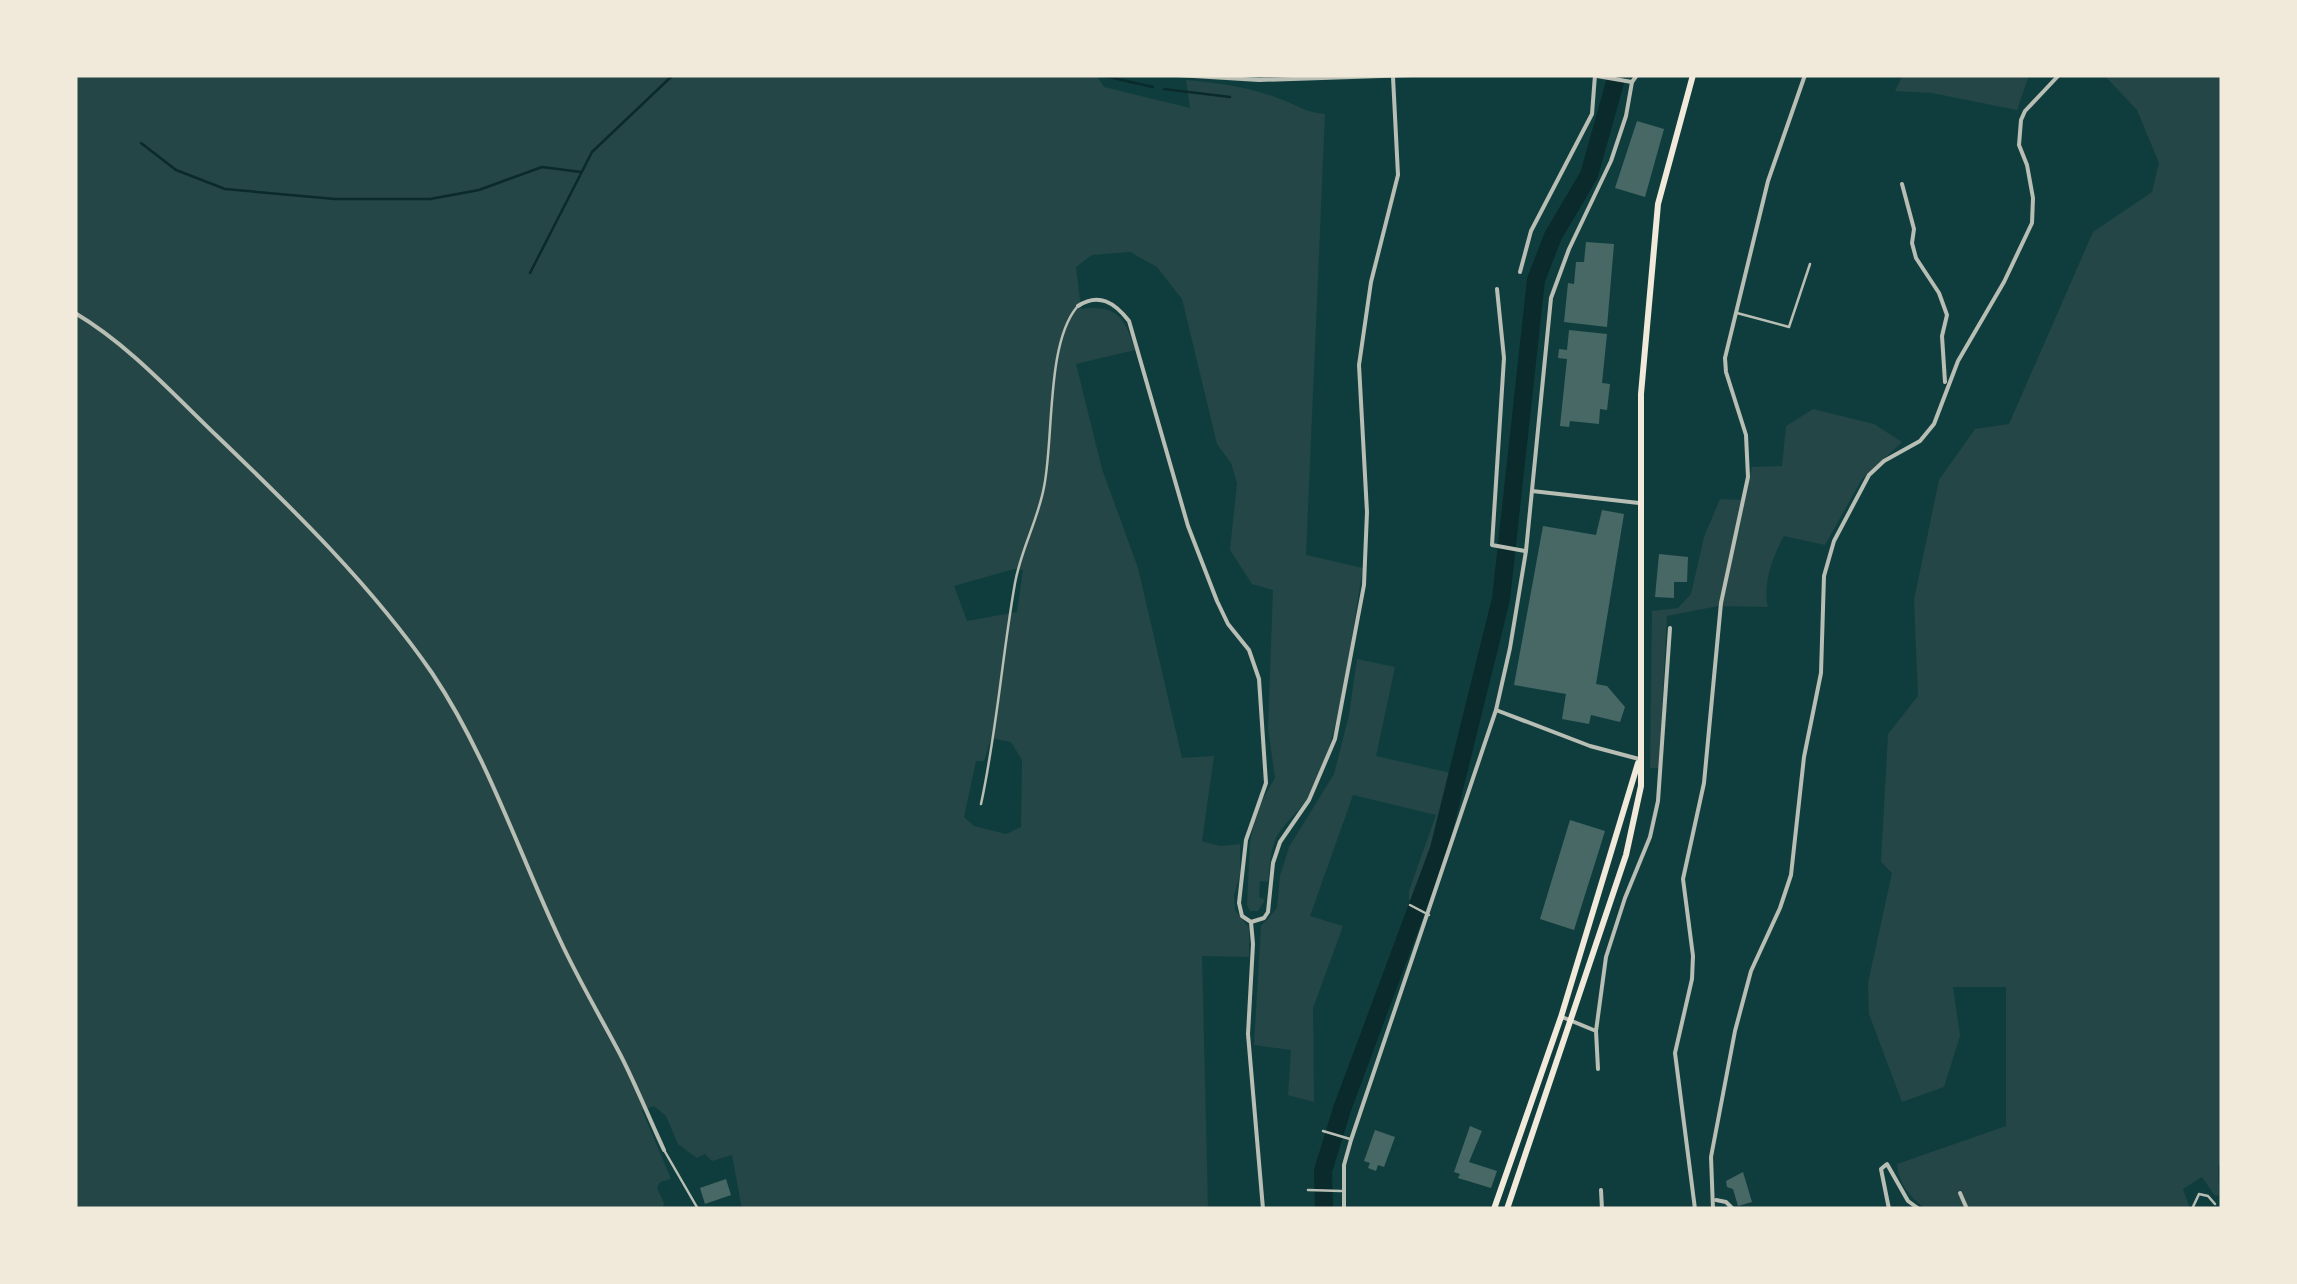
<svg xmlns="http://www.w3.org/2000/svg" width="2297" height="1284" font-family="Manrope,sans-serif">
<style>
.green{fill:#244646;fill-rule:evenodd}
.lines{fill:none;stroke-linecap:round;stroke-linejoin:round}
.stream{stroke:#0a2a2b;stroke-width:2.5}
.river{stroke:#0a2a2b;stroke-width:18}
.building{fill:#486865}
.service{stroke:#b8beb3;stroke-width:2.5}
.minor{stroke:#b8beb3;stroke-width:4}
.primary{stroke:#f1e9da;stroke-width:6}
</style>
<rect width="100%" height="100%" fill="#0f3d3e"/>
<g class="green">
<path d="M75,75h1021l8,12 86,21 -4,-28c33,3 64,7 94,19 17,6 27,14 45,15l-19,441 57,13c-13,72 -18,151 -49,219 -9,20 -27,32 -37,49 -7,14 -7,31 -9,46l-8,-1 -1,16 6,3 -7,11h-8l-3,-6 3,-62 6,-32 19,-33 -7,-50 5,-138 -21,-6 -22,-34 7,-67 -6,-20 -14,-19 -35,-145 -25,-32 -27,-15 -38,3 -16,12 5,42c36,-5 44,9 54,41l-59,14 26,105 36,99 44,190 32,-2 -12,85 18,5 20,-2v31l-6,20 1,15 14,18v29l-47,-1 6,253h-466l-10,-54 -20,6 -7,-7 -8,4 -19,-14 -12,-28 -12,-10 -12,4 29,69 -11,3 -3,6 7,15 -1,6h-588zM1014,569l9,1 -6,42 -50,9 -13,-35zM991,738l20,4 11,18 -1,67 -15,7 -32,-8 -10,-9 12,-56h8z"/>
<polygon points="1903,75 2029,75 2017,110 1932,93 1895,91"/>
<path d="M2104,75h118v1088l-4,3 1,29 -4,1 -13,-19 -19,12 7,20h-264c-17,-13 -27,-24 -29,-45l109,-38v-139h-53l7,49 -16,51 -42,15 -33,-88 -1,-31 24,-110 -11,-11 7,-128 30,-38 -4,-96 25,-120 36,-51 34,-5 84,-192 59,-40 7,-29 -22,-53z"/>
<path d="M1813,409l61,15 28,18 -40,37 -37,66 -41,-9c-11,19 -22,50 -16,71l-50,-1 -51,10 -8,152h-9l2,-157 26,-3 13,-14 13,-57 16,-38 24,1 8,-33 30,-1 4,-40z"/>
<polygon points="1357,659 1395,667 1376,756 1455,774 1434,849 1414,902 1409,900 1409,891 1436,815 1353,795 1310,916 1343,926 1313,1008 1314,1102 1288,1095 1291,1050 1254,1045 1261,926 1277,908 1280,876 1289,847 1334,774 1349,715"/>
</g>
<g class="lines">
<g class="stream">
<polyline points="1100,75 1153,87"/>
<polyline points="1164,89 1230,97"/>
<polyline points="141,143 176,170 225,189 335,199 430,199 479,190 542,167 581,172"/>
<polyline points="530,273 592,152 673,75"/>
</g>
<polyline class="river" points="1324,1209 1323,1171 1342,1109 1439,849 1501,599 1536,280 1553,236 1589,175 1617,75"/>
</g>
<g class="building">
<polygon points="1637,121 1664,129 1645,197 1615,188"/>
<polygon points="1586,242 1614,244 1607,327 1564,322 1568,283 1574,284 1576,262 1584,262"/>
<polygon points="1569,330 1607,334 1602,383 1610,384 1607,410 1600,409 1599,424 1570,421 1569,427 1560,426 1567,359 1558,358 1559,349 1567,350"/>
<polygon points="1602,510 1624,514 1596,684 1607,686 1625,707 1620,722 1591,715 1589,724 1562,719 1566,694 1514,685 1543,526 1596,535"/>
<polygon points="1659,554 1688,557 1687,582 1674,582 1674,598 1655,597"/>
<polygon points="1570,820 1605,831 1574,930 1540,919"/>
<polygon points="1470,1126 1482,1131 1469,1162 1497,1171 1491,1188 1458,1178 1460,1174 1454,1172"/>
<polygon points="1375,1130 1395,1137 1384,1167 1378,1165 1376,1171 1368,1168 1370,1163 1364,1161"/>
<polygon points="1743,1172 1752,1202 1738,1206 1733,1189 1727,1187 1726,1181"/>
<polygon points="726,1179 731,1195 705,1204 700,1188"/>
</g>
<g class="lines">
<g class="service">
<polyline points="1737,313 1789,327 1810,264"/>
<path d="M981,804c16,-74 21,-147 34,-221 6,-34 23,-63 29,-96 10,-49 2,-143 33,-180"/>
<polyline points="1410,905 1429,915"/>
<polyline points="1323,1131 1350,1139"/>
<polyline points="664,1150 698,1209"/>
<polyline points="1308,1190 1341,1191"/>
<polyline points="2192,1209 2199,1194 2208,1196 2215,1204"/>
</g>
<g class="minor">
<polyline points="1177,75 1259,80 1412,75"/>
<polyline points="1597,76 1632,82"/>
<polyline points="1902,184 1914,229 1912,243 1916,258 1939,293 1947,315 1942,336 1945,382"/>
<polyline points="1520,272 1531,231 1592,114 1595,75"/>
<polyline points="1497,289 1504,358 1492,545 1525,551"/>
<path d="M1078,306c21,-14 37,-3 51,15l59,205 29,75 11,23 21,26 10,29 7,104 -20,57 -7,63 3,13 9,6 2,22 -5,90 15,175"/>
<path d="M75,313c54,32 98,81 143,124 76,73 154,149 214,236 55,82 86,178 128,267 18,39 40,76 60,114 16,31 29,64 44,96"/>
<polyline points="1532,491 1639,503"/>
<polyline points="1496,710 1590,746 1639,759"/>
<polyline points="1251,922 1264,918 1268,912 1273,863 1280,842 1309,800 1335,739 1364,585 1367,512 1359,365 1371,282 1398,175 1393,77"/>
<polyline points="1562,1017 1596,1031 1598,1069"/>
<polyline points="1596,1031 1606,957 1625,898 1650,837 1658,801 1670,628"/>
<polyline points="1601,1190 1602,1209"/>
<polyline points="1960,1193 1967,1209"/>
<polyline points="1716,1200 1726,1202 1733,1209"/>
<polyline points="1344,1209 1344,1165 1351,1140 1496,710 1510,648 1526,551 1551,298 1569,249 1611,161 1626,116 1632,82 1637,75"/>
<polyline points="1695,1209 1675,1053 1692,979 1693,956 1683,879 1704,783 1721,603 1748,477 1746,435 1726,372 1725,358 1768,181 1805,75"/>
<polyline points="1713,1209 1711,1157 1735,1031 1751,971 1780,908 1791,875 1804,757 1821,673 1824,576 1834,541 1869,475 1884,461 1920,441 1934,424 1958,361 2004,282 2032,223 2033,198 2027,165 2019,145 2021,120 2025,111 2059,75"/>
<polyline points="1889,1209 1881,1169 1887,1164 1908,1201 1919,1209"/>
</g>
<g class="primary">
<polyline points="1494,1209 1561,1017 1638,763"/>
<polyline points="1507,1209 1626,855 1641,786 1641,394 1658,204 1693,75"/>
</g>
</g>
<rect width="2297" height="1284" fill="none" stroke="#f1e9da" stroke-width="155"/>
</svg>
